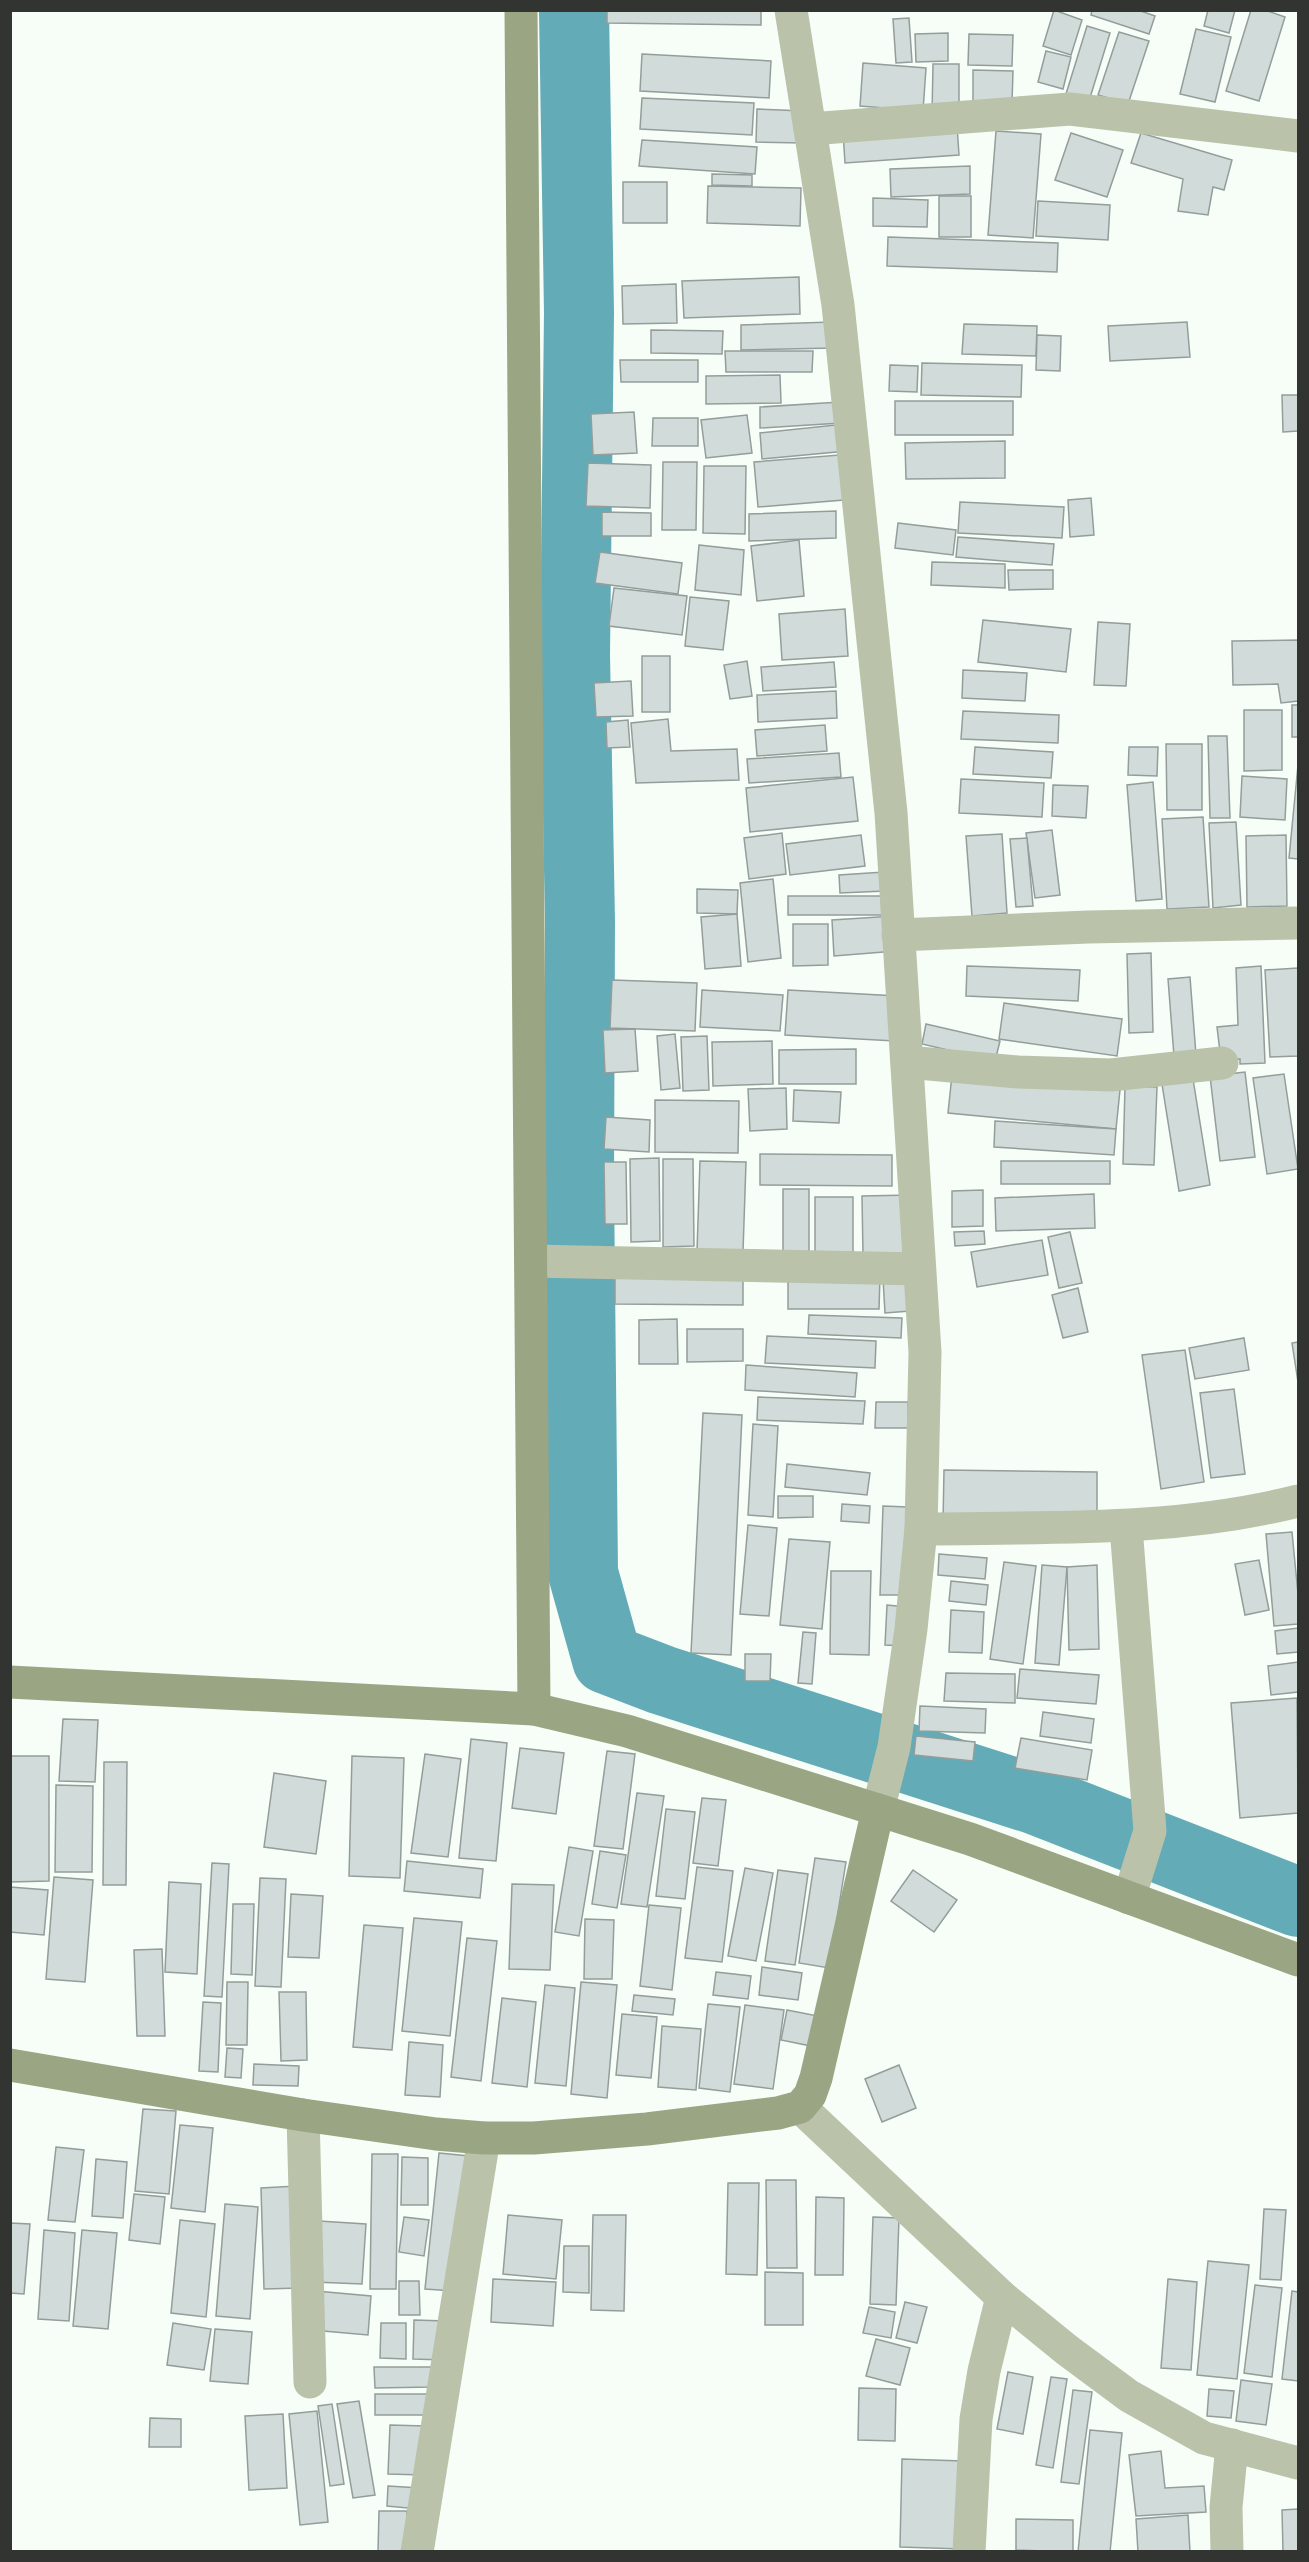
<svg xmlns="http://www.w3.org/2000/svg" width="1309" height="2562" font-family="'Noto Sans',sans-serif">
<style>
.lines{fill:none;stroke-linecap:round;stroke-linejoin:round}
.river{stroke:#64abb8;stroke-width:70}
.building{fill:#d1dcda;stroke:#939d9a;stroke-width:1.5}
.street{stroke:#bac2aa;stroke-width:33}
.secondary{stroke:#9aa583;stroke-width:33}
</style>
<rect width="100%" height="100%" fill="#f6fef7"/>
<g class="lines">
<polyline class="river" points="574,10 579,313 575,655 580,922 579,1184 583,1573 607,1659 662,1680 1034,1799 1298,1902"/>
</g>
<g class="building">
<polygon points="607,10 761,10 761,25 607,23"/>
<polygon points="1054,10 1082,20 1071,55 1043,46"/>
<polygon points="1092,10 1138,10 1155,16 1149,34 1091,15"/>
<polygon points="1208,10 1235,10 1229,33 1204,26"/>
<polygon points="1251,10 1265,10 1285,17 1259,101 1226,91"/>
<polygon points="909,18 912,62 896,63 893,19"/>
<polygon points="1087,26 1110,33 1089,101 1066,94"/>
<polygon points="1196,29 1231,37 1215,102 1180,94"/>
<polygon points="1119,32 1149,41 1128,104 1098,95"/>
<polygon points="948,33 948,61 916,62 915,34"/>
<polygon points="969,34 1013,35 1012,66 968,65"/>
<polygon points="1046,51 1071,57 1063,89 1038,82"/>
<polygon points="642,54 771,61 769,98 640,91"/>
<polygon points="863,63 926,68 923,111 860,106"/>
<polygon points="933,64 959,64 959,115 932,115"/>
<polygon points="973,70 1013,71 1012,103 973,102"/>
<polygon points="642,98 754,103 752,135 640,129"/>
<polygon points="757,109 804,111 803,143 756,142"/>
<polygon points="957,125 959,155 845,163 843,132"/>
<polygon points="996,131 1041,134 1033,238 988,235"/>
<polygon points="1071,133 1123,150 1107,197 1055,180"/>
<polygon points="1141,133 1232,160 1224,190 1213,187 1208,215 1178,211 1183,179 1131,163"/>
<polygon points="642,140 757,147 755,174 639,166"/>
<polygon points="970,166 970,194 891,197 890,169"/>
<polygon points="712,174 752,175 752,186 712,185"/>
<rect x="623" y="182" width="44" height="41"/>
<polygon points="708,186 801,188 800,226 707,223"/>
<rect x="939" y="196" width="32" height="41"/>
<polygon points="873,198 928,200 927,227 873,226"/>
<polygon points="1038,201 1110,205 1108,240 1036,236"/>
<polygon points="888,237 1058,243 1057,272 887,266"/>
<polygon points="799,277 800,314 684,318 682,281"/>
<polygon points="676,284 677,323 623,324 622,286"/>
<polygon points="832,322 833,348 741,350 741,325"/>
<polygon points="1187,322 1190,357 1110,361 1108,326"/>
<polygon points="964,324 1037,326 1036,356 962,354"/>
<polygon points="651,330 723,331 722,354 651,353"/>
<polygon points="1037,335 1061,336 1060,371 1036,370"/>
<polygon points="725,351 813,351 812,372 726,372"/>
<polygon points="620,360 698,360 698,382 621,382"/>
<polygon points="922,363 1022,365 1021,397 921,395"/>
<polygon points="890,365 918,366 917,392 889,391"/>
<polygon points="780,375 781,403 706,404 706,376"/>
<polygon points="1282,395 1298,395 1298,431 1283,432"/>
<rect x="895" y="401" width="118" height="34"/>
<polygon points="840,402 841,423 760,428 760,407"/>
<polygon points="634,412 637,453 593,455 591,414"/>
<polygon points="747,415 752,453 706,458 701,420"/>
<polygon points="653,418 698,418 698,446 652,446"/>
<polygon points="845,424 847,451 762,459 760,433"/>
<polygon points="1005,441 1005,478 906,479 905,443"/>
<polygon points="852,454 856,499 758,507 754,462"/>
<polygon points="663,462 697,462 696,530 662,530"/>
<polygon points="588,463 651,465 650,508 586,506"/>
<polygon points="704,466 746,466 745,534 703,533"/>
<polygon points="1091,498 1094,535 1070,537 1068,500"/>
<polygon points="960,502 1064,507 1062,538 958,533"/>
<polygon points="836,511 836,538 749,541 749,514"/>
<polygon points="602,512 651,513 651,536 602,536"/>
<polygon points="898,523 956,530 953,555 895,548"/>
<polygon points="958,537 1054,544 1052,565 956,557"/>
<polygon points="799,540 804,596 757,601 751,546"/>
<polygon points="699,545 744,550 741,595 695,590"/>
<polygon points="600,552 682,563 678,594 595,583"/>
<polygon points="932,562 1005,564 1005,588 931,585"/>
<polygon points="1008,570 1053,570 1053,589 1009,590"/>
<polygon points="614,588 687,596 682,635 609,626"/>
<polygon points="690,597 729,601 723,650 685,646"/>
<polygon points="845,609 848,656 782,660 779,614"/>
<polygon points="983,620 1071,629 1066,672 978,662"/>
<polygon points="1098,622 1130,624 1126,686 1094,685"/>
<polygon points="1298,640 1298,701 1281,703 1278,684 1233,685 1232,641"/>
<rect x="642" y="656" width="28" height="56"/>
<polygon points="747,661 752,696 730,699 724,665"/>
<polygon points="834,662 836,687 763,691 761,667"/>
<polygon points="963,670 1027,673 1025,701 962,698"/>
<polygon points="631,681 633,716 596,717 594,683"/>
<polygon points="836,691 837,718 758,722 757,695"/>
<rect x="1292" y="705" width="6" height="32"/>
<polygon points="1244,710 1282,710 1282,770 1244,771"/>
<polygon points="963,711 1059,715 1058,743 961,739"/>
<polygon points="668,719 671,751 737,749 739,780 636,783 631,723"/>
<polygon points="628,720 630,747 607,748 606,722"/>
<polygon points="825,725 827,751 757,756 755,730"/>
<polygon points="1208,736 1227,736 1230,818 1210,818"/>
<polygon points="1166,744 1202,744 1202,810 1167,810"/>
<polygon points="975,747 1053,752 1051,778 973,774"/>
<polygon points="1129,747 1158,747 1157,776 1128,775"/>
<polygon points="839,753 841,777 749,783 747,759"/>
<polygon points="1298,765 1298,859 1289,858"/>
<polygon points="1242,776 1287,779 1285,820 1240,817"/>
<polygon points="853,777 858,821 750,832 746,788"/>
<polygon points="961,779 1044,783 1042,817 959,813"/>
<polygon points="1153,782 1162,899 1136,901 1127,785"/>
<polygon points="1053,785 1088,786 1086,818 1052,816"/>
<polygon points="1203,817 1209,907 1167,909 1162,819"/>
<polygon points="1236,822 1241,905 1213,908 1209,823"/>
<polygon points="1052,830 1060,895 1035,898 1026,833"/>
<polygon points="782,833 786,874 749,879 744,838"/>
<polygon points="1002,834 1007,913 972,916 966,836"/>
<polygon points="861,835 865,866 790,875 786,844"/>
<polygon points="1286,835 1287,906 1247,907 1246,836"/>
<polygon points="1027,838 1033,906 1016,907 1010,839"/>
<polygon points="884,872 885,891 840,893 839,875"/>
<polygon points="773,879 781,958 748,962 740,883"/>
<polygon points="697,889 738,890 737,914 697,913"/>
<rect x="788" y="896" width="100" height="19"/>
<polygon points="737,914 741,966 705,969 701,917"/>
<polygon points="894,916 896,951 834,956 832,920"/>
<polygon points="793,924 828,924 828,965 793,966"/>
<polygon points="1151,953 1153,1032 1129,1033 1127,954"/>
<polygon points="967,966 1080,970 1078,1001 966,996"/>
<polygon points="1261,966 1265,1063 1240,1064 1240,1059 1221,1060 1217,1027 1238,1025 1236,968"/>
<polygon points="1298,968 1298,1056 1270,1057 1265,970"/>
<polygon points="1190,977 1196,1055 1174,1056 1168,979"/>
<polygon points="612,980 697,983 695,1031 610,1028"/>
<polygon points="702,990 783,995 780,1031 700,1027"/>
<polygon points="788,990 898,996 895,1041 785,1035"/>
<polygon points="1004,1003 1122,1019 1117,1056 999,1039"/>
<polygon points="926,1024 1000,1041 995,1061 922,1044"/>
<polygon points="635,1029 638,1071 605,1073 603,1030"/>
<polygon points="675,1034 680,1088 661,1090 657,1036"/>
<polygon points="707,1036 709,1090 683,1091 681,1037"/>
<polygon points="772,1041 773,1084 713,1086 712,1042"/>
<polygon points="856,1049 856,1084 779,1084 779,1050"/>
<polygon points="1245,1072 1255,1157 1220,1161 1210,1076"/>
<polygon points="1284,1074 1298,1169 1267,1174 1253,1078"/>
<polygon points="952,1075 1120,1090 1116,1129 948,1113"/>
<polygon points="1193,1079 1210,1185 1179,1191 1162,1084"/>
<polygon points="1125,1086 1157,1087 1154,1165 1123,1164"/>
<polygon points="786,1088 787,1129 750,1131 748,1089"/>
<polygon points="794,1090 841,1092 839,1123 793,1121"/>
<polygon points="655,1100 739,1101 738,1153 655,1152"/>
<polygon points="606,1117 650,1120 649,1152 604,1149"/>
<polygon points="995,1121 1116,1129 1114,1155 994,1147"/>
<polygon points="760,1154 892,1155 892,1186 760,1185"/>
<polygon points="659,1158 660,1241 631,1242 630,1159"/>
<polygon points="663,1159 693,1159 694,1246 663,1247"/>
<polygon points="700,1161 746,1162 743,1252 697,1251"/>
<rect x="1001" y="1161" width="109" height="23"/>
<polygon points="604,1162 626,1162 627,1224 605,1224"/>
<rect x="783" y="1189" width="26" height="68"/>
<polygon points="983,1190 983,1226 952,1227 952,1191"/>
<polygon points="1094,1194 1095,1228 996,1231 995,1198"/>
<polygon points="911,1195 912,1253 863,1254 862,1196"/>
<polygon points="815,1197 853,1197 853,1253 815,1254"/>
<polygon points="984,1231 985,1244 955,1246 954,1232"/>
<polygon points="1070,1232 1082,1283 1059,1288 1048,1237"/>
<polygon points="1042,1240 1048,1275 977,1287 971,1252"/>
<polygon points="615,1272 743,1273 743,1305 615,1304"/>
<polygon points="788,1277 880,1277 879,1309 788,1309"/>
<polygon points="908,1277 910,1311 885,1313 883,1279"/>
<polygon points="1078,1288 1088,1332 1063,1338 1052,1295"/>
<polygon points="809,1315 902,1318 901,1338 808,1334"/>
<polygon points="677,1319 678,1364 639,1364 639,1320"/>
<polygon points="687,1329 743,1329 743,1361 687,1362"/>
<polygon points="767,1336 876,1341 875,1368 765,1363"/>
<polygon points="1244,1338 1249,1370 1195,1379 1189,1348"/>
<polygon points="1298,1342 1298,1382 1292,1343"/>
<polygon points="1185,1350 1204,1482 1161,1489 1142,1355"/>
<polygon points="746,1365 857,1373 855,1397 745,1390"/>
<polygon points="1234,1389 1245,1474 1211,1478 1200,1393"/>
<polygon points="758,1397 865,1401 863,1424 757,1420"/>
<polygon points="876,1402 908,1402 908,1428 875,1428"/>
<polygon points="703,1413 742,1415 731,1655 691,1653"/>
<polygon points="753,1424 778,1426 773,1517 748,1515"/>
<polygon points="787,1464 870,1473 867,1495 785,1487"/>
<polygon points="944,1470 1097,1472 1097,1523 943,1522"/>
<polygon points="778,1496 813,1496 813,1517 778,1518"/>
<polygon points="842,1504 870,1506 869,1523 841,1521"/>
<polygon points="883,1506 908,1507 905,1595 880,1595"/>
<polygon points="748,1525 777,1528 769,1616 740,1614"/>
<polygon points="1292,1532 1298,1594 1298,1624 1274,1626 1266,1534"/>
<polygon points="789,1539 830,1542 822,1629 780,1625"/>
<polygon points="939,1554 987,1558 985,1579 938,1575"/>
<polygon points="1259,1560 1269,1610 1245,1615 1235,1564"/>
<polygon points="1004,1562 1036,1566 1023,1664 990,1659"/>
<polygon points="1042,1565 1067,1567 1059,1665 1035,1663"/>
<polygon points="1097,1565 1099,1649 1069,1650 1067,1567"/>
<polygon points="831,1571 871,1571 869,1655 830,1654"/>
<polygon points="951,1581 988,1585 986,1605 949,1601"/>
<polygon points="887,1605 906,1607 902,1646 885,1645"/>
<polygon points="951,1610 984,1612 982,1653 949,1652"/>
<polygon points="1298,1628 1298,1652 1277,1654 1275,1631"/>
<polygon points="803,1632 816,1633 812,1684 798,1683"/>
<polygon points="745,1654 771,1654 770,1681 745,1681"/>
<polygon points="1298,1662 1298,1692 1271,1695 1268,1666"/>
<polygon points="1020,1669 1099,1675 1096,1704 1017,1698"/>
<polygon points="946,1673 1015,1674 1015,1703 944,1701"/>
<polygon points="1297,1698 1298,1813 1240,1818 1231,1703"/>
<polygon points="920,1706 986,1709 985,1733 919,1731"/>
<polygon points="1043,1712 1094,1719 1091,1743 1040,1736"/>
<polygon points="63,1719 98,1720 95,1782 59,1781"/>
<polygon points="916,1736 975,1742 973,1761 914,1755"/>
<polygon points="1021,1738 1092,1750 1087,1780 1015,1768"/>
<polygon points="471,1739 507,1743 496,1861 459,1858"/>
<polygon points="520,1748 564,1753 556,1814 512,1808"/>
<polygon points="607,1751 635,1754 623,1849 594,1846"/>
<polygon points="425,1754 461,1759 448,1857 411,1853"/>
<polygon points="10,1756 49,1756 49,1881 10,1882"/>
<polygon points="352,1756 404,1758 400,1878 349,1876"/>
<polygon points="104,1762 127,1762 126,1885 103,1885"/>
<polygon points="274,1773 326,1781 316,1854 264,1847"/>
<polygon points="56,1785 93,1786 92,1872 55,1872"/>
<polygon points="637,1793 664,1796 647,1907 621,1904"/>
<polygon points="702,1798 726,1800 718,1866 693,1863"/>
<polygon points="666,1809 695,1812 685,1899 656,1896"/>
<polygon points="569,1847 593,1851 579,1936 555,1932"/>
<polygon points="600,1851 626,1855 617,1908 592,1904"/>
<polygon points="815,1858 846,1862 829,1968 799,1963"/>
<polygon points="407,1861 483,1869 480,1898 404,1891"/>
<polygon points="212,1863 229,1864 222,1997 204,1996"/>
<polygon points="697,1867 733,1871 722,1962 685,1958"/>
<polygon points="745,1868 773,1873 756,1961 728,1956"/>
<polygon points="778,1870 808,1874 795,1965 765,1961"/>
<polygon points="913,1870 957,1900 934,1932 891,1901"/>
<polygon points="54,1877 93,1880 85,1982 46,1979"/>
<polygon points="260,1878 286,1879 281,1987 255,1986"/>
<polygon points="169,1882 201,1884 197,1974 165,1972"/>
<polygon points="512,1884 554,1885 550,1970 509,1969"/>
<polygon points="10,1887 48,1890 44,1935 10,1932"/>
<polygon points="291,1894 323,1896 319,1958 288,1957"/>
<polygon points="233,1904 254,1904 252,1975 231,1974"/>
<polygon points="649,1905 681,1908 672,1990 640,1986"/>
<polygon points="414,1918 462,1922 450,2036 402,2031"/>
<polygon points="585,1919 614,1920 612,1979 584,1979"/>
<polygon points="364,1925 403,1928 392,2050 353,2047"/>
<polygon points="467,1938 497,1941 481,2081 451,2077"/>
<polygon points="162,1949 165,2036 137,2036 134,1950"/>
<polygon points="762,1967 802,1973 798,2000 759,1995"/>
<polygon points="716,1972 751,1976 748,1999 713,1995"/>
<polygon points="227,1982 248,1982 247,2045 226,2045"/>
<polygon points="581,1982 617,1985 607,2098 571,2094"/>
<polygon points="545,1985 575,1988 566,2086 535,2083"/>
<polygon points="279,1992 306,1992 307,2060 281,2061"/>
<polygon points="634,1995 675,1999 673,2015 632,2011"/>
<polygon points="502,1998 536,2002 527,2087 492,2083"/>
<polygon points="203,2002 221,2003 218,2072 199,2071"/>
<polygon points="708,2004 740,2007 730,2092 699,2088"/>
<polygon points="745,2005 784,2010 773,2089 734,2084"/>
<polygon points="787,2010 818,2016 811,2046 781,2040"/>
<polygon points="622,2014 657,2017 651,2078 616,2075"/>
<polygon points="662,2026 701,2029 696,2090 658,2087"/>
<polygon points="409,2042 443,2045 440,2097 405,2095"/>
<polygon points="227,2048 243,2049 241,2078 225,2077"/>
<polygon points="254,2064 299,2066 298,2086 253,2085"/>
<polygon points="899,2065 916,2108 882,2122 865,2079"/>
<polygon points="143,2109 176,2111 169,2194 135,2191"/>
<polygon points="180,2125 213,2128 205,2212 171,2208"/>
<polygon points="56,2147 84,2150 75,2222 48,2220"/>
<polygon points="439,2153 469,2156 454,2291 425,2289"/>
<polygon points="372,2154 398,2154 396,2289 370,2289"/>
<polygon points="402,2157 428,2158 428,2205 401,2205"/>
<polygon points="96,2159 127,2162 123,2218 92,2216"/>
<polygon points="766,2180 796,2180 797,2268 767,2268"/>
<polygon points="728,2183 759,2183 757,2275 726,2274"/>
<polygon points="297,2186 300,2288 264,2289 261,2188"/>
<polygon points="134,2194 165,2197 160,2244 129,2240"/>
<polygon points="816,2197 844,2198 843,2275 815,2275"/>
<polygon points="225,2204 258,2207 250,2319 216,2316"/>
<polygon points="1264,2209 1286,2210 1281,2280 1260,2279"/>
<polygon points="508,2215 562,2220 556,2279 503,2274"/>
<polygon points="593,2215 626,2215 624,2311 591,2310"/>
<polygon points="404,2217 429,2220 424,2256 399,2252"/>
<polygon points="873,2217 899,2218 896,2305 870,2304"/>
<polygon points="180,2220 215,2224 206,2317 171,2313"/>
<polygon points="319,2221 366,2224 362,2284 314,2282"/>
<polygon points="10,2223 30,2224 24,2294 10,2293"/>
<polygon points="44,2230 75,2233 69,2321 38,2319"/>
<polygon points="82,2230 117,2233 108,2329 73,2326"/>
<polygon points="564,2246 589,2246 589,2293 563,2292"/>
<polygon points="1208,2261 1249,2265 1237,2379 1197,2375"/>
<polygon points="765,2272 803,2273 803,2325 765,2325"/>
<polygon points="493,2279 556,2282 553,2326 491,2322"/>
<polygon points="1168,2279 1197,2282 1191,2370 1161,2368"/>
<polygon points="399,2281 419,2281 420,2315 399,2315"/>
<polygon points="1255,2285 1282,2288 1272,2377 1244,2373"/>
<polygon points="316,2291 371,2296 368,2335 312,2330"/>
<polygon points="1292,2291 1298,2292 1298,2381 1282,2379"/>
<polygon points="905,2302 927,2307 917,2343 896,2338"/>
<polygon points="869,2307 895,2312 891,2338 863,2333"/>
<polygon points="414,2320 446,2321 444,2360 413,2359"/>
<polygon points="173,2323 211,2329 204,2370 167,2365"/>
<polygon points="381,2323 406,2323 406,2359 380,2358"/>
<polygon points="215,2329 252,2332 248,2384 210,2381"/>
<polygon points="876,2339 910,2348 900,2385 866,2376"/>
<polygon points="374,2367 432,2367 432,2387 375,2388"/>
<polygon points="1008,2372 1033,2377 1023,2434 997,2429"/>
<polygon points="1051,2377 1067,2379 1053,2468 1036,2465"/>
<polygon points="1241,2380 1272,2384 1266,2425 1236,2421"/>
<polygon points="859,2388 896,2389 895,2441 858,2440"/>
<polygon points="1209,2389 1234,2391 1231,2418 1207,2416"/>
<polygon points="1073,2390 1092,2392 1079,2484 1061,2482"/>
<rect x="375" y="2394" width="60" height="21"/>
<polygon points="359,2401 375,2495 353,2498 337,2404"/>
<polygon points="332,2404 344,2484 330,2486 318,2406"/>
<polygon points="317,2411 328,2522 300,2525 289,2414"/>
<polygon points="283,2414 287,2488 249,2490 245,2416"/>
<polygon points="150,2418 181,2419 181,2447 149,2447"/>
<polygon points="390,2425 425,2426 423,2475 388,2474"/>
<polygon points="1090,2430 1122,2433 1110,2552 1078,2552"/>
<polygon points="1161,2451 1165,2488 1204,2486 1206,2512 1136,2516 1129,2455"/>
<polygon points="902,2459 963,2461 961,2549 900,2547"/>
<polygon points="388,2486 420,2488 418,2509 387,2506"/>
<polygon points="1298,2509 1298,2552 1283,2552 1282,2510"/>
<polygon points="379,2511 407,2511 406,2552 378,2552"/>
<polygon points="1188,2515 1190,2552 1138,2552 1136,2519"/>
<polygon points="1016,2519 1073,2520 1073,2552 1016,2550"/>
</g>
<g class="lines">
<g class="street">
<polyline points="791,10 838,305 891,813 925,1352 921,1529 911,1629 894,1747 878,1810"/>
<polyline points="810,129 1070,109 1298,136"/>
<polyline points="898,935 1088,927 1298,923"/>
<polyline points="907,1062 1018,1072 1111,1075 1222,1063"/>
<polyline points="531,1261 919,1269"/>
<polyline points="1126,1527 1150,1831 1129,1898"/>
<path d="M921,1529c126,-2 254,3 377,-28"/>
<polyline points="800,2107 1002,2297 1067,2350 1129,2396 1204,2438 1298,2463"/>
<polyline points="303,2115 310,2382"/>
<polyline points="417,2552 484,2138"/>
<polyline points="969,2552 976,2419 984,2371 1002,2297"/>
<polyline points="1227,2552 1226,2507 1232,2445"/>
</g>
<g class="secondary">
<polyline points="521,10 534,1709"/>
<polyline points="10,1682 534,1709 627,1731 970,1839 1298,1960"/>
<polyline points="10,2065 303,2115 436,2134 484,2138 534,2138 647,2129 778,2113 800,2107 810,2095 816,2078 878,1810"/>
</g>
</g>
<rect width="1309" height="2562" fill="none" stroke="#313431" stroke-width="24"/>
</svg>
